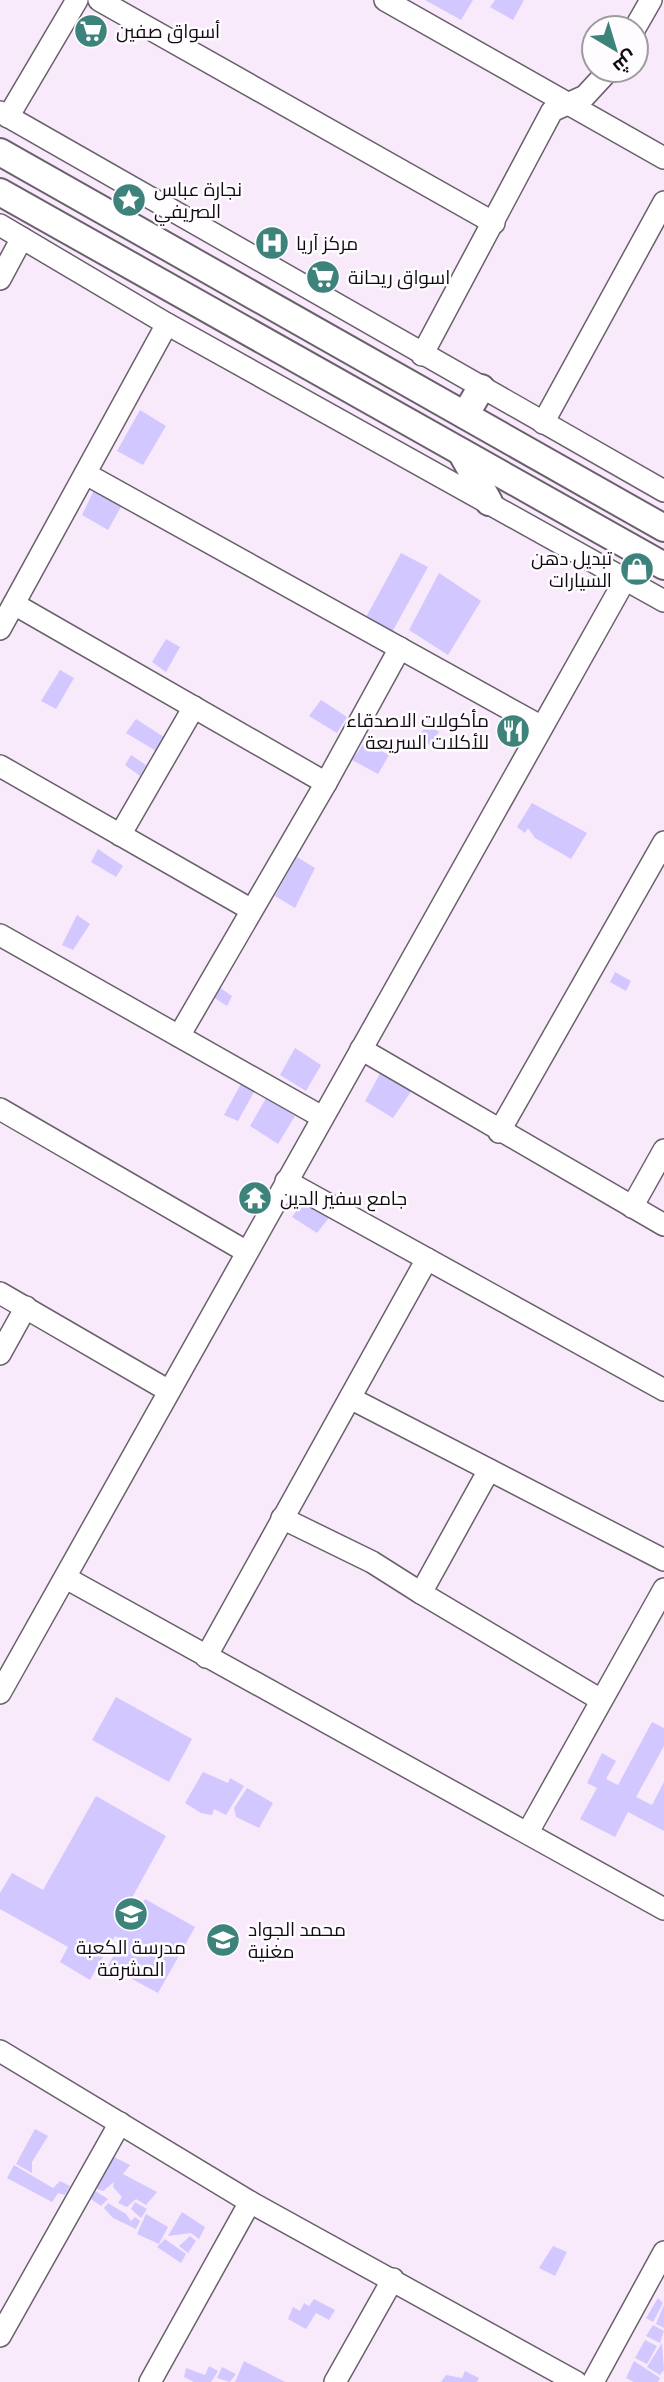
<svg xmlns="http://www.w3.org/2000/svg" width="664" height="2382" font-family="'Archivo Narrow',Cairo,sans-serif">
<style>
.building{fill:#d3c7ff}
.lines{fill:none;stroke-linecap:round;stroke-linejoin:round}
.minor-casing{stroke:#6b606d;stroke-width:24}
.major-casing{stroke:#6b606d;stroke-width:30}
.minor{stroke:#fff;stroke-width:21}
.major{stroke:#fff;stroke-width:26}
.labels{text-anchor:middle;stroke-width:5;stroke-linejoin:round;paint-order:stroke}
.poi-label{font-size:19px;fill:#100b11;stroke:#fefcff;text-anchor:start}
</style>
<rect width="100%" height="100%" fill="#f8eafa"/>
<g class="building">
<polygon points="425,0 473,0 461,20"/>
<polygon points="495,0 524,0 513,20 490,7"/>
<polygon points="140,410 166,426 143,465 117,451"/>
<polygon points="95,488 122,505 108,530 82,515"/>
<polygon points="401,553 428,567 391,634 365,619"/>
<polygon points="439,573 481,601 448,655 409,630"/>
<polygon points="166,639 180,647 166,672 152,662"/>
<polygon points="60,670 74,678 56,709 41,701"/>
<polygon points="321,700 347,717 337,733 309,716"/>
<polygon points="136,719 164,737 156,751 126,733"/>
<polygon points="427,724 439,732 430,745 418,738"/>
<polygon points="365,742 389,755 378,774 352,760"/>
<polygon points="131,755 146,765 140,776 125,765"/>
<polygon points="532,803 587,833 571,859 535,838 528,828 525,833 517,827"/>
<polygon points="98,849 123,866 116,877 91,862"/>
<polygon points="297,857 315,868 295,908 275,896"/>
<polygon points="77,915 90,924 73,950 62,945"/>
<polygon points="615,972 631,981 626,991 610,982"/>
<polygon points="219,987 232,996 227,1006 213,997"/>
<polygon points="295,1048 321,1065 306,1091 280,1075"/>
<polygon points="382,1070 414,1087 393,1118 365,1101"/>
<polygon points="242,1082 255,1090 238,1121 224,1115"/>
<polygon points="266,1098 295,1116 278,1144 250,1126"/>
<polygon points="304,1200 331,1215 317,1233 292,1217"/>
<polygon points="116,1697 192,1739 169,1782 92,1740"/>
<polygon points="652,1722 664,1728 664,1746 636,1797 652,1805 664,1782 664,1831 628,1812 615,1837 580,1819 597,1788 587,1783 602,1753 616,1761 606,1779 618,1785"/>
<polygon points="203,1772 228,1783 230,1778 244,1786 226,1815 214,1809 212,1815 201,1813 185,1803"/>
<polygon points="247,1788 273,1803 259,1828 236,1817 234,1808"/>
<polygon points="96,1796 166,1836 118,1923 128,1928 145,1899 195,1927 158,1993 108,1966 122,1940 115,1936 90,1980 60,1962 68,1947 0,1909 0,1893 12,1873 43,1890"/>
<polygon points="35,2129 48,2136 32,2162 32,2173 16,2164"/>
<polygon points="114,2157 130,2165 123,2174 157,2192 146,2205 136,2199 127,2207 118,2203 122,2197 113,2187 114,2182 103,2191 94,2188 101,2164"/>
<polygon points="14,2165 53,2188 60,2181 70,2186 65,2195 58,2193 52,2202 7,2178"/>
<polygon points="92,2189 108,2199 101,2206 88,2197"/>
<polygon points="135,2202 147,2209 141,2218 131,2209"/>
<polygon points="108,2203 126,2214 131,2221 135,2217 140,2221 136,2229 113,2218 104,2208"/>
<polygon points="182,2212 205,2227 199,2239 191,2233 168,2236"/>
<polygon points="146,2214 168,2227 159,2244 137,2234"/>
<polygon points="190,2236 196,2241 188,2253 179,2246"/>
<polygon points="165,2239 186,2254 181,2263 157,2247"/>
<polygon points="553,2246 567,2252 555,2276 539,2268"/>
<polygon points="658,2298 663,2303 653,2322 646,2318"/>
<polygon points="314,2299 335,2310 329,2320 316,2313 306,2329 288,2319 293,2307 300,2311 304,2303 309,2306"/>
<polygon points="664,2305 664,2328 656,2324"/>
<polygon points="653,2325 664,2331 660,2343 646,2336"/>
<polygon points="645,2340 657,2346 647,2364 635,2358"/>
<polygon points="662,2343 664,2370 660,2375 647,2367"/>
<polygon points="244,2361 285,2382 235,2382"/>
<polygon points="634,2361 660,2378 658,2382 634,2382 626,2378"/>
<polygon points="209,2366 218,2371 211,2382 194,2382 184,2377 186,2368 205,2375"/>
<polygon points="222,2367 236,2374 230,2382 217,2378"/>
<polygon points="465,2371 479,2378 477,2382 441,2382 446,2375 462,2378"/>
</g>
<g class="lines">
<g class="minor-casing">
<g id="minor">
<polyline points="99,0 494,223"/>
<polyline points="385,0 664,158"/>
<polyline points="635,28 651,0"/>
<polyline points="0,112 664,491"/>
<polyline points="8,117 77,0"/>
<polyline points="0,225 167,324 664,601"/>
<polyline points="0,279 22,238"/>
<polyline points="422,355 552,111 585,96 609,70"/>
<polyline points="543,423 664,202"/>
<polyline points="86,474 542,727"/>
<polyline points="14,604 326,783"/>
<polyline points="0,629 167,324"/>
<polyline points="0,766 250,909"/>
<polyline points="120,835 194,707"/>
<polyline points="0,935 322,1117"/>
<polyline points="179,1036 326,783 400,648"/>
<polyline points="361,1049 664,1225"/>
<polyline points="0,1109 247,1252"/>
<polyline points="499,1132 664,842"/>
<polyline points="286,1181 664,1390"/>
<polyline points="632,1207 664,1150"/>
<polyline points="0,1293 169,1391"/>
<polyline points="0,1354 26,1307"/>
<polyline points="350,1398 664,1560"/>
<polyline points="282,1518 372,1562 421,1593 601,1700"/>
<polyline points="66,1578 664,1909"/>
<polyline points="421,1593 489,1470"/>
<polyline points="206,1657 427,1259"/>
<polyline points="0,1693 640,553"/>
<polyline points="528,1832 664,1589"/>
<polyline points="0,2051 250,2202 576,2382"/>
<polyline points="0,2336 120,2123"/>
<polyline points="150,2382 250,2202"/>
<polyline points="335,2382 393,2279"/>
<polyline points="593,2382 664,2252"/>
</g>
</g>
<g class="major-casing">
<g id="major">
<polyline points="0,152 664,528"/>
<polyline points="0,192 664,566"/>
<polyline points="465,415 481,388"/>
<polyline points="461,452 489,502"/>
</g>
</g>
<use href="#minor" class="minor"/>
<use href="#major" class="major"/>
</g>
<defs>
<g id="supermarket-disc" transform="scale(1.75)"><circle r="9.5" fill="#3d837c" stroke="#fefcff"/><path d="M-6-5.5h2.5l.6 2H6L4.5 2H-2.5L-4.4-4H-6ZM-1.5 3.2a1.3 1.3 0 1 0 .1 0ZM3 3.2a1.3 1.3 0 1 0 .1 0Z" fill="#fff"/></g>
<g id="sight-disc" transform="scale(1.75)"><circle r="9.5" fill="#3d837c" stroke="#fefcff"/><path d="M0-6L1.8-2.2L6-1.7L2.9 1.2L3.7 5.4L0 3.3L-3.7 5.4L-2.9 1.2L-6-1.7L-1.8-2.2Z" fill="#fff"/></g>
<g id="hospital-disc" transform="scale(1.75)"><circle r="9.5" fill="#3d837c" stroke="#fefcff"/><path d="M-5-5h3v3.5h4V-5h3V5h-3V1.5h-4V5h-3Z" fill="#fff"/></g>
<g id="shop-disc" transform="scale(1.75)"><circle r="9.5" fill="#3d837c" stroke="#fefcff"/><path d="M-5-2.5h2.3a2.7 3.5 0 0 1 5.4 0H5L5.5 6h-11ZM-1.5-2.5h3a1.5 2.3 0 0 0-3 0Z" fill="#fff"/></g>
<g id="restaurant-disc" transform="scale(1.75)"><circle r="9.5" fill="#3d837c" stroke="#fefcff"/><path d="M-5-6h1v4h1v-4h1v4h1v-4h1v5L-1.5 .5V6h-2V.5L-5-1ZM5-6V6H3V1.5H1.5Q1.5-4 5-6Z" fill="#fff"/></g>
<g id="temple-disc" transform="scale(1.75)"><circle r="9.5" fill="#3d837c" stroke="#fefcff"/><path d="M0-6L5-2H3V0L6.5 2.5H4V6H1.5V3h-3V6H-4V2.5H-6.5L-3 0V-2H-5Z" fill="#fff"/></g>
<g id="school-disc" transform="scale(1.75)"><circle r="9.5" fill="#3d837c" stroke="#fefcff"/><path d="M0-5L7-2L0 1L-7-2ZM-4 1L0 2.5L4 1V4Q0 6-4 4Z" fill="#fff"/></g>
</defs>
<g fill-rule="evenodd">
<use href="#supermarket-disc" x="91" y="31"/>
<use href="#sight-disc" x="129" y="200"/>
<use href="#hospital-disc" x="272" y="243"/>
<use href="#supermarket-disc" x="323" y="277"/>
<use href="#shop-disc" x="637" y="569"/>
<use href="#restaurant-disc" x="513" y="731"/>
<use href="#temple-disc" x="255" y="1198"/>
<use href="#school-disc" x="131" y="1914"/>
<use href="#school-disc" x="223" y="1940"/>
</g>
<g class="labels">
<g class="poi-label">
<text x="116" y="38">أسواق صفين</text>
<text x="154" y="196">نجارة عباس<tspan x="154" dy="22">الصريفي</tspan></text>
<text x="296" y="250">مركز آريا</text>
<text x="348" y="284">اسواق ريحانة</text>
<text x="612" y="565" text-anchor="end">تبديل دهن<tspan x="612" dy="22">السيارات</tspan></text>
<text x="489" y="727" text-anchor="end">مأكولات الاصدقاء<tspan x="489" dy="22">للأكلات السريعة</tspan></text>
<text x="280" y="1205">جامع سفير الدين</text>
<text x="248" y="1936">محمد الجواد<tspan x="248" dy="22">مغنية</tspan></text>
<text x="131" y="1954" text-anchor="middle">مدرسة الكعبة<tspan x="131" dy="22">المشرفة</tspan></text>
</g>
</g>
<g transform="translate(615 49) rotate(142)"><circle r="33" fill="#fefcff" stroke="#9f9ca0" stroke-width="2"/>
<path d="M0-5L12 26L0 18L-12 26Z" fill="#3d837c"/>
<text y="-10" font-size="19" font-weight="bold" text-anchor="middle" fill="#100b11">ش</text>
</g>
</svg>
